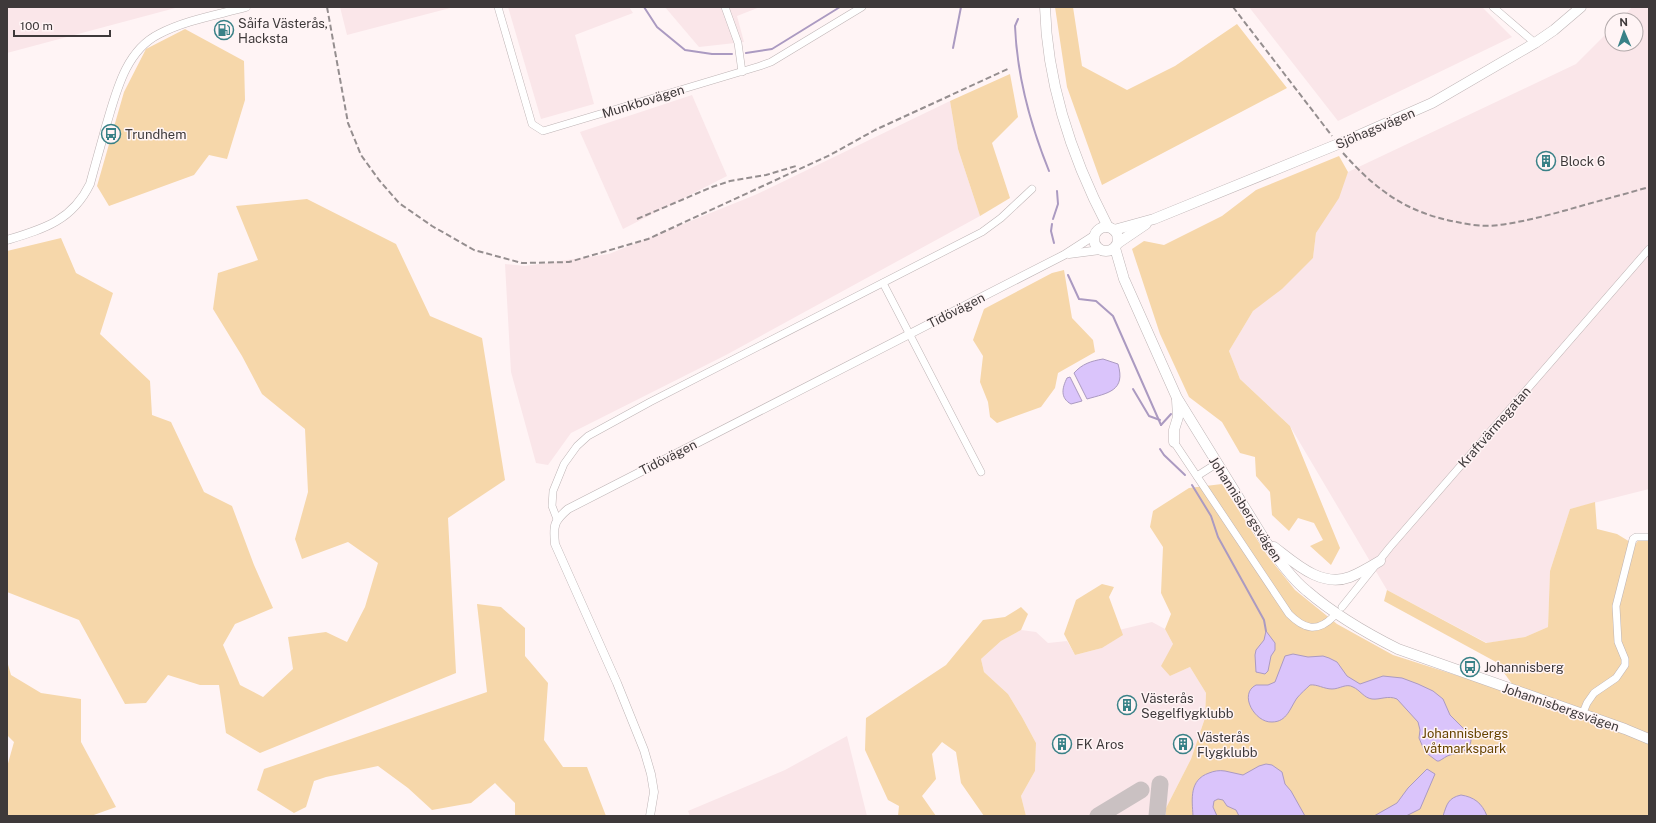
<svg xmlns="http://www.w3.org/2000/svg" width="1656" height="823" font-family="'Public Sans',sans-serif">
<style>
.built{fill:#fae6e9}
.green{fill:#f6d7aa}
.water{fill:#dac4fb;stroke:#ab9ac1}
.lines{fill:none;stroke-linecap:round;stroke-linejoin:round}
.stream{stroke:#ab9ac1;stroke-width:2}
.taxiway{stroke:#cac1c2;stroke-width:17}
.minor-casing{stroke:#beb4b5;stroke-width:8}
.tertiary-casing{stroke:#beb4b5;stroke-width:9}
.secondary-casing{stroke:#beb4b5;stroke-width:11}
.minor{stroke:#fff;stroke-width:7}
.tertiary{stroke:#fff;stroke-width:8}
.secondary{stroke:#fff;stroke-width:10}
.rail{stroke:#958e8f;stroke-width:2;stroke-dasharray:6 3;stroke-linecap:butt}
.labels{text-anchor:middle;stroke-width:3;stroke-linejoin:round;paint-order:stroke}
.poi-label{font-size:13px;fill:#3e393a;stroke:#fff4f5;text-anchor:start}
.street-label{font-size:13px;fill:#3e393a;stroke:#fff4f5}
.park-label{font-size:13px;fill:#674400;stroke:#fff4f5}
</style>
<rect width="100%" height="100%" fill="#fff4f5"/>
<g class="built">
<polygon points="7,7 179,7 7,53"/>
<polygon points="340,7 454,7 347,35"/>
<polygon points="508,7 629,7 633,13 575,35 594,104 541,119"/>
<polygon points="665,7 760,7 737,16 744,42 699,47"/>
<polygon points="1249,7 1482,7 1512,37 1338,121"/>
<polygon points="1632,7 1649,7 1649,489 1570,509 1550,571 1548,627 1525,637 1487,643 1387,590 1290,426 1240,379 1229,351 1253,311 1313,258 1316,233 1348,172 1576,64 1612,28 1612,44 1636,44 1636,20 1620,20"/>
<polygon points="692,95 727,176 623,229 580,132"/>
<polygon points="950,101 958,149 980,216 726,355 571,433 548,465 536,463 511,372 505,264 525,266 609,254 755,195"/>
<polygon points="1152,622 1165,629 1173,644 1170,676 1190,667 1206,693 1205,718 1191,759 1166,808 1166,816 1026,816 1021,796 1035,771 1036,743 1022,717 1008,694 984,672 981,659 1001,641 1021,630 1036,632 1048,643 1067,641 1075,655 1102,648 1122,635 1119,630"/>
<polygon points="847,736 867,816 690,816 688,811 785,770"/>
</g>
<g class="green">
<polygon points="1055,7 1073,7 1082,66 1127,90 1175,66 1237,24 1287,88 1102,185 1067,87"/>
<polygon points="185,29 244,61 245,100 227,159 209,155 194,175 109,206 97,186 124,92 146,49"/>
<polygon points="1010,74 1018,117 992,143 1010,198 980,216 958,149 950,101"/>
<polygon points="1339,156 1348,172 1339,198 1316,233 1313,258 1282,289 1253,311 1229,351 1240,379 1290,426 1340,548 1331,565 1310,546 1323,540 1314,523 1298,518 1289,531 1272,515 1270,492 1256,476 1255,457 1240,453 1222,422 1189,397 1160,334 1132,249 1144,241 1164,245 1222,216 1256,190"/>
<polygon points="307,199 396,244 430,316 482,338 505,480 448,518 456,673 260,753 226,733 219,685 200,685 168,675 146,703 125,704 79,620 7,592 7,251 61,238 76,273 113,293 100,334 150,381 152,415 171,422 204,492 232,506 254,565 273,608 235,624 223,645 240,685 263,697 293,669 288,637 326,632 347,642 365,607 378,563 348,542 302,559 295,539 308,492 305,429 262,394 242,356 213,309 218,273 258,260 236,206"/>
<polygon points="1064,270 1072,318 1093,340 1095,352 1058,373 1055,388 1041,407 997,423 990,417 988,402 980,382 983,356 973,340 984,309 1052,273"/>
<polygon points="1222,484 1267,555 1295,590 1337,624 1393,655 1521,696 1496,662 1384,601 1387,590 1486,643 1525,637 1548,627 1550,571 1570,509 1595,502 1597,529 1617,534 1635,545 1639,539 1649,540 1649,816 1166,816 1166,808 1191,759 1205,718 1206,693 1190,667 1170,676 1161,666 1173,644 1165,629 1171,614 1161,593 1163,547 1150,527 1153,511 1189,488"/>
<polygon points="1102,584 1114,587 1109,597 1123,635 1102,648 1075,655 1064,634 1076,600"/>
<polygon points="477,604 501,607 525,628 525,656 548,683 544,740 563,767 587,767 606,816 515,816 515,803 495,783 471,803 432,810 408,788 378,766 326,777 314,781 306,807 294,813 257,790 264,769 487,692"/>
<polygon points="1021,607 1028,614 1021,630 1001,641 981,659 984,672 1008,694 1022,717 1036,743 1035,771 1021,796 1026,816 984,816 961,783 956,752 942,742 932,754 936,779 922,796 936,816 898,816 899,806 888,800 865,750 866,718 946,665 983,620 1005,617"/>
<polygon points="7,661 11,675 41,693 81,699 81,742 116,807 91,816 7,816 7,767 14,742 7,735"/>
</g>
<g class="water">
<path d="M1103,359l15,5c8,27 -10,29 -31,35l-13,-26c8,-9 17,-12 29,-14z"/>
<path d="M1070,377l12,24 -11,3c-11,-6 -9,-16 -4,-26z"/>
<polygon points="1266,631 1275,643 1275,650 1271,656 1268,671 1265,674 1256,672 1255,655 1256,650 1264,640"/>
<path d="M1293,654l15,3 15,-1 6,2 8,4 10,14 13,8 23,-8 19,2 16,6 15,7 10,8 7,16 21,21c1,16 -9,15 -21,19 -4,1 -7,4 -11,6h-2l-12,-9 -6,-14 1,-8 -2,-8 -21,-23c-9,-4 -17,1 -25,0 -8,-1 -12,-9 -19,-12 -7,-4 -13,2 -21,2 -8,0 -15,-5 -22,-4 -4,4 -9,8 -13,13 -7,10 -10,24 -25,24 -17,1 -34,-28 -16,-37h12l7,-3 10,-26z"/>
<path d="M1266,764l6,1 10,7 3,12 6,7 14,25h-66l-3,-6 -9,-4 -4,-6 -5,-1 -4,2 -1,6 4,9h-24c-1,-17 -4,-36 16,-43 5,-2 10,-3 16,-2 6,1 12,3 18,4l16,-9z"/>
<polygon points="1427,769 1435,774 1420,809 1406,816 1374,816 1397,803 1408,788"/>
<path d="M1461,795c13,2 21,8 26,21h-44c4,-12 5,-18 18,-21z"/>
</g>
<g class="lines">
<g class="stream">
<polyline points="644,7 657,27 685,50 712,54 732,54"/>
<path d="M1018,19l-3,7c2,50 15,98 34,145"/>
<polyline points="953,48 961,7"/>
<polyline points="746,53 772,49 840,7"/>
<polyline points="1053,219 1058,204 1057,191"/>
<polyline points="1052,224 1051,231 1054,243"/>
<polyline points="1068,275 1079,299 1096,301 1113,316 1161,425"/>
<polyline points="1133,389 1149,416 1160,420"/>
<polyline points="1161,425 1171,414"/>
<polyline points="1160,449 1164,455 1185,475"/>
<polyline points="1192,485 1211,516 1218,537 1264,620 1266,631"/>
</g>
<g class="taxiway">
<polyline points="1098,816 1141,790"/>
<polyline points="1157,816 1160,784"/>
</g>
<g class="minor-casing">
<g id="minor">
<polyline points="498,7 532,124 543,131 760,66 771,62 862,7"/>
<polyline points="725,7 738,43 742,72"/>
<polyline points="1493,7 1535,43"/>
<polyline points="883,283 981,472"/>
<path d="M1174,442l115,172c15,15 28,19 44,3"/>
<polyline points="1197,476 1216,464"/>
<polyline points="557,519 552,506 553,491 564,464 577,446 588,436 650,402 982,232 1001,218 1032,189"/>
<polyline points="1342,607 1390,547 1649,249"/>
<polyline points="1582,715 1587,703 1594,693 1616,678 1625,665 1625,659 1618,642 1616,606 1633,539 1636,537 1649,537"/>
</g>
</g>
<g class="tertiary-casing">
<g id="tertiary">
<path d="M7,240c36,-11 65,-19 83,-56 5,-19 11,-39 16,-58 10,-33 19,-75 53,-92 27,-14 58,-19 87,-27"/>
<polyline points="1069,254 1100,250"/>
<path d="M650,816l4,-24 -3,-18 -7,-24 -27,-67 -62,-139c-2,-19 -1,-23 13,-35l496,-254 31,-20"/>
</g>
</g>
<g class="secondary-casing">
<g id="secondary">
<path d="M1045,7c2,76 28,153 63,220"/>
<circle cx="1106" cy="239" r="12"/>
<polyline points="1114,230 1154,219 1348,140 1432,103 1535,43 1554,30 1581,7"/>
<polyline points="1118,243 1146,224"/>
<path d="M1115,248l9,31 53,119 89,144c12,17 25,36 41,49 28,24 59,42 91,58l227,80 24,10"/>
<polyline points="1174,442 1174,430 1178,417 1177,400"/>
<path d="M1274,547c21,16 47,41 76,30 10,-4 20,-10 30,-16"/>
</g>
</g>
<use href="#minor" class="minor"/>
<use href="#tertiary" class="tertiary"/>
<use href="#secondary" class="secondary"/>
<g class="rail">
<polyline points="327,7 348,123 361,155 379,180 399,203 432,226 474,250 522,263 569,262 648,239 830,155 875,130 1010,68"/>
<polyline points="1233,7 1332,136"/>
<path d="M1343,153c33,37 64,60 114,69 13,3 28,5 42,3 23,-3 46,-9 68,-15 27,-8 55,-15 82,-23"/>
<polyline points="637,219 712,187 730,181 766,175 796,166"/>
</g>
</g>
<defs>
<g id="fuel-ring" transform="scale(1)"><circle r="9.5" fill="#fff4f5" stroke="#398187" stroke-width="1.5"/><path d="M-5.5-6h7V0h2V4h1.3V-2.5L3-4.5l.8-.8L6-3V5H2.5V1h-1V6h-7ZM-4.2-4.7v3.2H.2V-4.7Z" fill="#398187"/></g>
<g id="bus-ring" transform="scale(1)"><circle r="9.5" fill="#fff4f5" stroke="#398187" stroke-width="1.5"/><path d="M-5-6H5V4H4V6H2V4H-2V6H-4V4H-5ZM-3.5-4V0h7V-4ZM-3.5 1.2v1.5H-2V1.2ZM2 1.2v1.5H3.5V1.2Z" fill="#398187"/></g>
<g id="building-ring" transform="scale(1)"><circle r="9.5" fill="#fff4f5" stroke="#398187" stroke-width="1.5"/><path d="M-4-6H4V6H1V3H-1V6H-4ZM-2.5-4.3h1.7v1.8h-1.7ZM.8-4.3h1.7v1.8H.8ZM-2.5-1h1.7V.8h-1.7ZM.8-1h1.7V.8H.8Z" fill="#398187"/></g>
</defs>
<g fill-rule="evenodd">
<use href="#fuel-ring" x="224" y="30"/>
<use href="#bus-ring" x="111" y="134"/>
<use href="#building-ring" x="1546" y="161"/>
<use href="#bus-ring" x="1470" y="667"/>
<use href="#building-ring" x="1127" y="705"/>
<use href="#building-ring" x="1062" y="744"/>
<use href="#building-ring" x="1183" y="744"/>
</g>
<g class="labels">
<g class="poi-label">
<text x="238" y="28">Såifa Västerås,<tspan x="238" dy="15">Hacksta</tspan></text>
<text x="125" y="139">Trundhem</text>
<text x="1560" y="166">Block 6</text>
<text x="1484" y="672">Johannisberg</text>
<text x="1141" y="703">Västerås<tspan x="1141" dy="15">Segelflygklubb</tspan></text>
<text x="1197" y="742">Västerås<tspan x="1197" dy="15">Flygklubb</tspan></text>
<text x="1076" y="749">FK Aros</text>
</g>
<g class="street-label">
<text transform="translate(643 101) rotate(-17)" y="5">Munkbovägen</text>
<text transform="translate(1375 128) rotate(-23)" y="5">Sjöhagsvägen</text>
<text transform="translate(956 310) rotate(-27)" y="5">Tidövägen</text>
<text transform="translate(1494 427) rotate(-49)" y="5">Kraftvärmegatan</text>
<text transform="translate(668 457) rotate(-27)" y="5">Tidövägen</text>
<text transform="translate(1246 509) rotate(57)" y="5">Johannisbergsvägen</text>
<text transform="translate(1561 707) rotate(19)" y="5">Johannisbergsvägen</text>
</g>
<g class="park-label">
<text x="1465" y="738">Johannisbergs<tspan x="1465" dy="15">våtmarkspark</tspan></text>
</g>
</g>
<rect width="1656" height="823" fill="none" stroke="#3e393a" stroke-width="16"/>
<g transform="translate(1624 32) rotate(358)"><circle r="19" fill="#fff4f5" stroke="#b2a9aa"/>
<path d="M0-3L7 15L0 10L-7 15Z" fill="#398187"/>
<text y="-6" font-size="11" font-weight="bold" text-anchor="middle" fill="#3e393a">N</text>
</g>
<path d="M14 30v6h96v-6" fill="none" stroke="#3e393a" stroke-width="2"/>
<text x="20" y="30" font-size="12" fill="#3e393a" stroke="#fff4f5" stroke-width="3" paint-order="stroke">100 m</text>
</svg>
